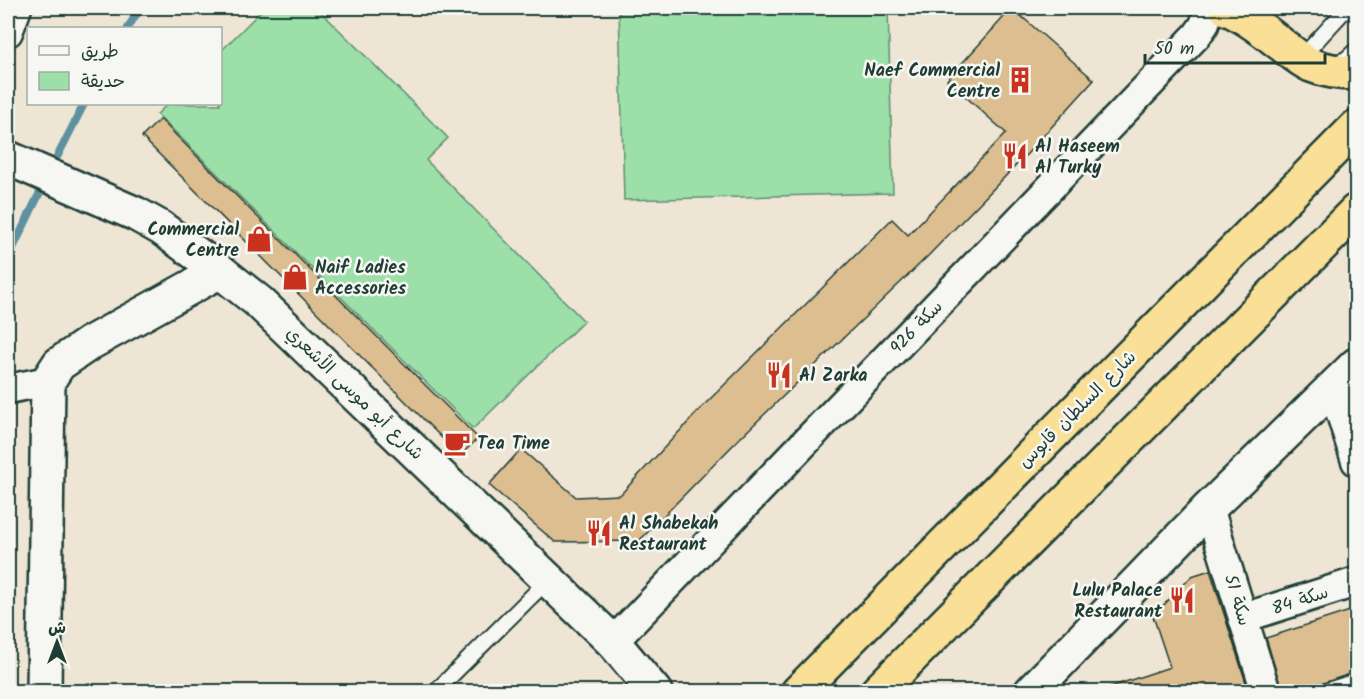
<svg xmlns="http://www.w3.org/2000/svg" width="1364" height="699" font-family="Kalam,'Playpen Sans Arabic',sans-serif">
<style>
.green{fill:#9cdfa9;stroke:#5e8e6e;stroke-width:1.5}
.lines{fill:none;stroke-linecap:round;stroke-linejoin:round}
.stream{stroke:#5d919f;stroke-width:8}
.building{fill:#ddbe90;stroke:#1f3d34;stroke-width:1.5}
.lane-casing{stroke:#1f3d34;stroke-width:18}
.street-casing{stroke:#1f3d34;stroke-width:33}
.secondary-casing{stroke:#1f3d34;stroke-width:38}
.highway-casing{stroke:#1f3d34;stroke-width:38}
.lane{stroke:#f6f6f2;stroke-width:14}
.street{stroke:#f6f6f2;stroke-width:28}
.secondary{stroke:#f6f6f2;stroke-width:33}
.highway{stroke:#fadf96;stroke-width:33}
.labels{text-anchor:middle;stroke-width:5;stroke-linejoin:round;paint-order:stroke}
.poi-label{font-size:18px;font-weight:bold;fill:#1f3d34;stroke:#f6f6f2;text-anchor:start}
.street-label{font-size:18px;fill:#1f3d34;stroke:#f6f6f2}
</style>
<rect width="100%" height="100%" fill="#eee5d5"/>
<filter id="ink" filterUnits="userSpaceOnUse"><feTurbulence type="fractalNoise" baseFrequency=".0167" numOctaves="2"/><feDisplacementMap in="SourceGraphic" scale="12" xChannelSelector="R" yChannelSelector="G"/><feConvolveMatrix kernelMatrix="1 2 1 2 8 2 1 2 1" color-interpolation-filters="sRGB"/></filter>
<g filter="url(#ink)">
<g class="green">
<polygon points="264,8 317,8 448,138 426,160 584,321 473,429 157,114 168,104 220,104 221,51"/>
<polygon points="619,8 888,8 893,193 624,200"/>
</g>
<g class="lines">
<g class="stream">
<polyline points="128,28 135,16 143,8"/>
<polyline points="51,169 84,104"/>
<polyline points="8,280 12,250 45,182"/>
</g>
</g>
<g class="building">
<polygon points="1012,8 1094,80 1028,153 928,256 740,438 639,541 555,542 489,485 521,449 576,497 620,495 706,403 892,219 908,235 1006,133 947,80"/>
<polygon points="160,119 478,438 460,456 142,137"/>
<polygon points="1210,570 1249,692 1108,692 1107,688 1170,667 1153,616 1192,576"/>
<polygon points="1356,609 1356,672 1298,692 1282,692 1266,638"/>
</g>
<g class="lines">
<g class="lane-casing">
<g id="lane">
<polyline points="1300,59 1347,8"/>
<polyline points="1333,64 1346,59 1356,50"/>
<polyline points="435,692 548,580"/>
<polyline points="1322,692 1356,681"/>
</g>
</g>
<g class="street-casing">
<g id="street">
<polyline points="8,32 17,8"/>
<polyline points="8,389 48,381"/>
<polyline points="1333,389 1356,461"/>
<polyline points="1209,508 1266,692"/>
<polyline points="1243,618 1356,582"/>
<polyline points="613,642 1197,35 1204,25 1210,8"/>
</g>
</g>
<g class="secondary-casing">
<g id="secondary">
<polyline points="8,158 136,214 161,228 220,271 259,302 613,642 655,692"/>
<polyline points="44,692 48,381 59,364 90,343 220,271"/>
<polyline points="1031,692 1209,508 1356,365"/>
</g>
</g>
<g class="highway-casing">
<g id="highway">
<path d="M1226,8c19,8 35,20 51,33 11,8 21,18 34,24 15,6 29,8 45,8"/>
<polyline points="798,692 1356,127"/>
<polyline points="877,692 1356,211"/>
</g>
</g>
<use href="#lane" class="lane"/>
<use href="#street" class="street"/>
<use href="#secondary" class="secondary"/>
<use href="#highway" class="highway"/>
</g>
</g>
<defs>
<g id="building-bare" transform="scale(2.07)"><path d="M-4-6H4V6H1V3H-1V6H-4ZM-2.5-4.3h1.7v1.8h-1.7ZM.8-4.3h1.7v1.8H.8ZM-2.5-1h1.7V.8h-1.7ZM.8-1h1.7V.8H.8Z" fill="#c8321e" stroke="#f6f6f2" stroke-width="2.5" paint-order="stroke"/></g>
<g id="restaurant-bare" transform="scale(2.07)"><path d="M-5-6h1v4h1v-4h1v4h1v-4h1v5L-1.5 .5V6h-2V.5L-5-1ZM5-6V6H3V1.5H1.5Q1.5-4 5-6Z" fill="#c8321e" stroke="#f6f6f2" stroke-width="2.5" paint-order="stroke"/></g>
<g id="shop-bare" transform="scale(2.07)"><path d="M-5-2.5h2.3a2.7 3.5 0 0 1 5.4 0H5L5.5 6h-11ZM-1.5-2.5h3a1.5 2.3 0 0 0-3 0Z" fill="#c8321e" stroke="#f6f6f2" stroke-width="2.5" paint-order="stroke"/></g>
<g id="cafe-bare" transform="scale(2.07)"><path d="M-5.5-4.5H6V0H3Q3 3.5 0 3.5H-2.5Q-5.5 3.5-5.5 0ZM3-3.2v2h1.7v-2ZM-6 4.5H4V6H-6Z" fill="#c8321e" stroke="#f6f6f2" stroke-width="2.5" paint-order="stroke"/></g>
</defs>
<g fill-rule="evenodd">
<use href="#building-bare" x="1020" y="80"/>
<use href="#restaurant-bare" x="1015" y="156"/>
<use href="#shop-bare" x="259" y="239"/>
<use href="#shop-bare" x="295" y="277"/>
<use href="#restaurant-bare" x="779" y="375"/>
<use href="#cafe-bare" x="457" y="443"/>
<use href="#restaurant-bare" x="599" y="533"/>
<use href="#restaurant-bare" x="1182" y="600"/>
</g>
<g class="labels">
<g class="poi-label">
<text x="1000" y="76" text-anchor="end">Naef Commercial<tspan x="1000" dy="21">Centre</tspan></text>
<text x="1035" y="152">Al Haseem<tspan x="1035" dy="21">Al Turky</tspan></text>
<text x="239" y="235" text-anchor="end">Commercial<tspan x="239" dy="21">Centre</tspan></text>
<text x="315" y="273">Naif Ladies<tspan x="315" dy="21">Accessories</tspan></text>
<text x="799" y="381">Al Zarka</text>
<text x="477" y="449">Tea Time</text>
<text x="619" y="529">Al Shabekah<tspan x="619" dy="21">Restaurant</tspan></text>
<text x="1162" y="596" text-anchor="end">Lulu Palace<tspan x="1162" dy="21">Restaurant</tspan></text>
</g>
<g class="street-label">
<text transform="translate(916 327) rotate(-46)" y="6">سكة 926</text>
<text transform="translate(355 393) rotate(44)" y="6">شارع أبو موسى الأشعري</text>
<text transform="translate(1077 409) rotate(-45)" y="6">شارع السلطان قابوس</text>
<text transform="translate(1238 600) rotate(73)" y="6">سكة 51</text>
<text transform="translate(1300 600) rotate(-18)" y="6">سكة 84</text>
</g>
</g>
<rect width="1364" height="699" fill="none" stroke="#f6f6f2" stroke-width="30"/>
<rect x="15" y="15" width="1334" height="669" fill="none" stroke="#1f3d34" stroke-width="2" filter="url(#ink)"/>
<rect x="27" y="27" width="195" height="78" fill="#f6f6f2" stroke="#a0aca6" stroke-width="1.5"/>
<rect x="39" y="46" width="30" height="9" fill="#f6f6f2" stroke="#a0aca6" stroke-width="1.5"/>
<text x="81" y="57" font-size="18" fill="#1f3d34">طريق</text>
<rect x="39" y="72" width="30" height="18" fill="#9cdfa9" stroke="#a0aca6" stroke-width="1.5"/>
<text x="81" y="87" font-size="18" fill="#1f3d34">حديقة</text>
<g transform="translate(57 642)" stroke="#f6f6f2" stroke-width="4.5" paint-order="stroke">
<path d="M0-4.5L10 22L0 15L-10 22Z" fill="#1f3d34"/>
<text y="-9" font-size="16" font-weight="bold" text-anchor="middle" fill="#1f3d34">ش</text>
</g>
<path d="M1145 54v9h180v-9" fill="none" stroke="#1f3d34" stroke-width="3"/>
<text x="1154" y="54" font-size="18" fill="#1f3d34" stroke="#f6f6f2" stroke-width="4.5" paint-order="stroke">50 m</text>
</svg>
